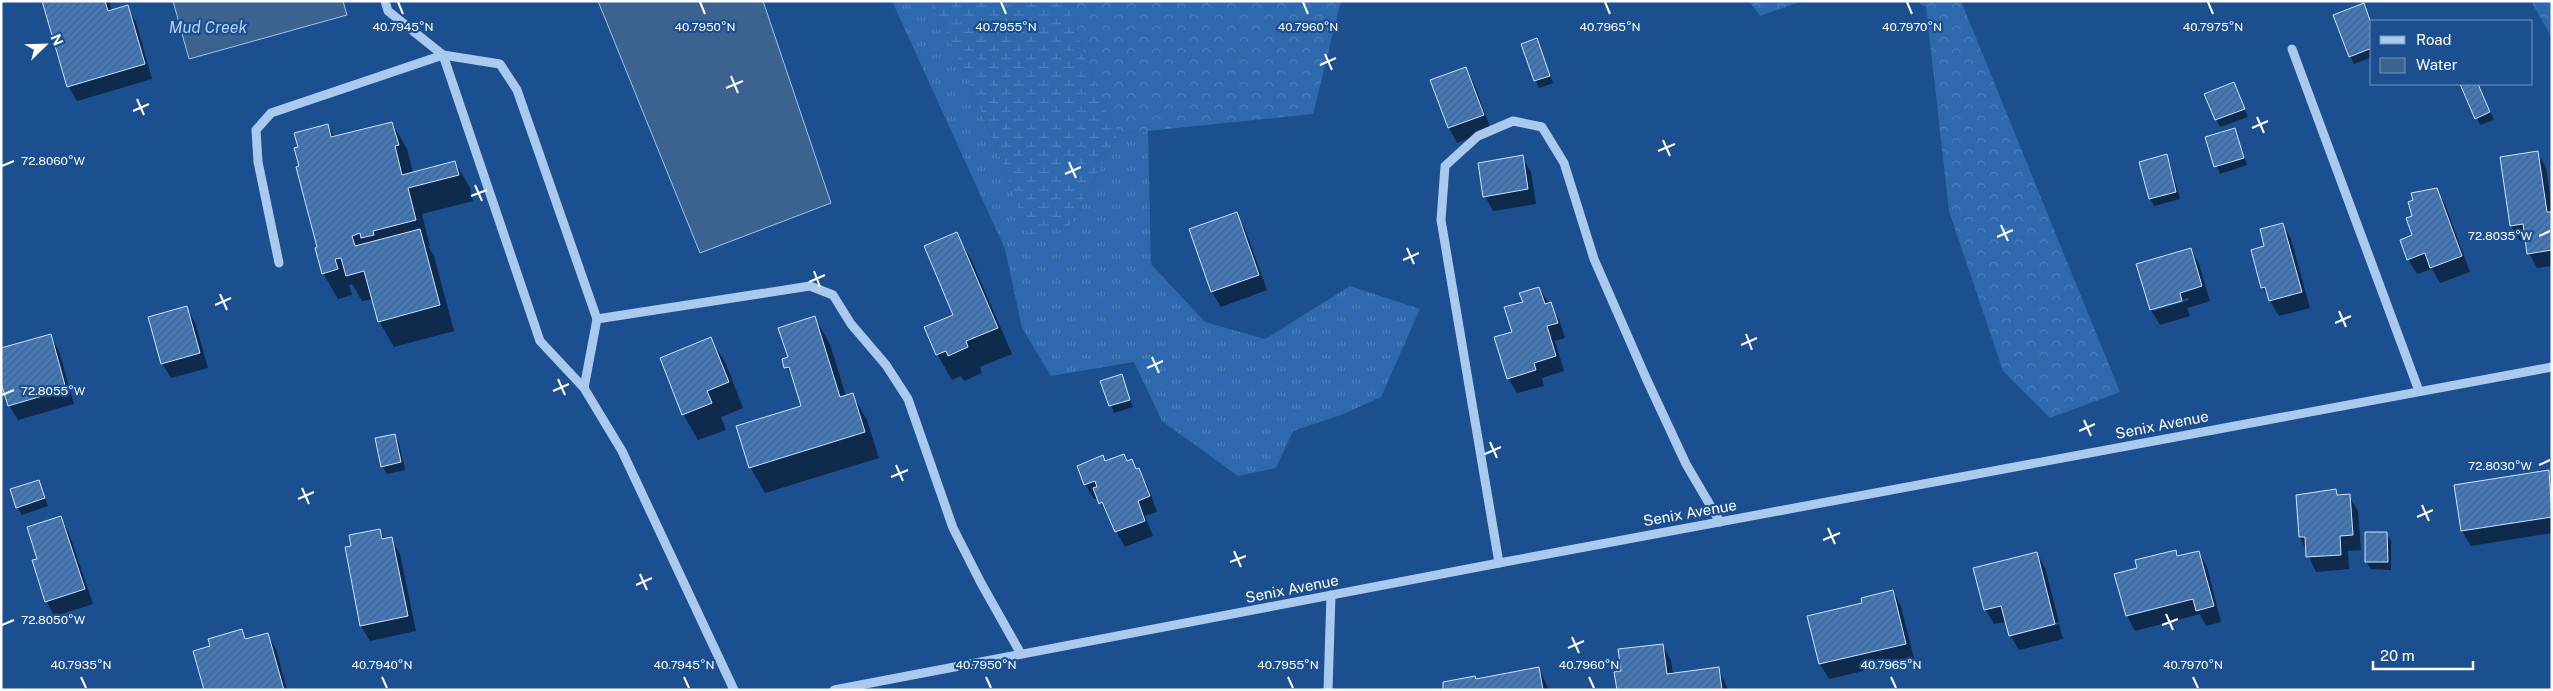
<svg xmlns="http://www.w3.org/2000/svg" width="2553" height="691" font-family="'Public Sans',sans-serif">
<style>
.grass{fill:url(#grass-tufts)}
.forest{fill:url(#forest-crowns)}
.wetland{fill:url(#wetland-marsh)}
.water{fill:#3c6290;stroke:#9cc4f0}
.shadow{fill:#0007;fill-rule:evenodd}
.building{fill:url(#building-hatch);stroke:#cfe3fa}
.lines{fill:none;stroke-linecap:round;stroke-linejoin:round}
.minor{stroke:#a9c9ee;stroke-width:9}
.ticks{fill:none;stroke:#fff;stroke-width:2}
.labels{text-anchor:middle;stroke-width:4.5;stroke-linejoin:round;paint-order:stroke}
.street-label{font-size:15px;fill:#fff;stroke:#1b4f8f}
.water-label{font-size:16px;font-style:italic;fill:#b5d3f5;stroke:#1b4f8f}
.ticks-label{font-size:12px;text-anchor:middle;fill:#fff;stroke:#1b4f8f;stroke-width:4.5;stroke-linejoin:round;paint-order:stroke}
</style>
<defs>
<pattern id="grass-tufts" width="24" height="20" patternUnits="userSpaceOnUse" patternTransform="scale(1.25)"><rect width="24" height="20" fill="#2e69ad"/><path d="M3 7l-1-3M5 7V3M7 7l1-3M15 17l-1-3M17 17v-4M19 17l1-3" fill="none" stroke="#4d80b9"/></pattern>
<pattern id="forest-crowns" width="20" height="18" patternUnits="userSpaceOnUse" patternTransform="scale(1.25)"><rect width="20" height="18" fill="#2e69ad"/><path d="M2 6a3 3 0 1 1 6 0M12 15a3 3 0 1 1 6 0" fill="none" stroke="#4d80b9"/></pattern>
<pattern id="wetland-marsh" width="20" height="14" patternUnits="userSpaceOnUse" patternTransform="scale(1.25)"><rect width="20" height="14" fill="#2e69ad"/><path d="M1 5h8M5 5V1M11 12h8M15 12V8" fill="none" stroke="#4d80b9"/></pattern>
<pattern id="building-hatch" width="6" height="6" patternUnits="userSpaceOnUse" patternTransform="scale(1.25)"><rect width="6" height="6" fill="#4478b7"/><path d="M-1 1l2-2M0 6l6-6M5 7l2-2" fill="none" stroke="#486282"/></pattern>
</defs>
<rect width="100%" height="100%" fill="#1b4f8f"/>
<polygon class="grass" points="892,1 933,1 997,148 1028,234 1069,227 1118,134 1148,131 1151,264 1205,322 1265,339 1350,286 1420,309 1381,397 1341,415 1293,431 1276,468 1238,476 1162,421 1134,362 1051,376 1022,328 1005,249"/>
<g class="forest">
<polygon points="1067,1 1341,1 1313,114 1118,134 1095,86"/>
<polygon points="1749,1 1803,1 1760,16"/>
<polygon points="1916,1 1961,1 2120,392 2050,418 2003,371 1949,211 1926,7"/>
<polygon points="2531,1 2552,1 2552,38"/>
</g>
<polygon class="wetland" points="933,1 1067,1 1095,86 1118,134 1069,227 1028,235 997,148"/>
<g class="water">
<polygon points="173,1 343,1 347,15 189,59"/>
<polygon points="598,1 763,1 831,203 700,253"/>
</g>
<g class="shadow">
<polygon points="43,1 109,1 112,11 127,7 136,22 152,79 77,101 68,86"/>
<polygon points="2363,5 2372,24 2372,57 2354,64 2350,56"/>
<polygon points="1536,40 1553,83 1539,88 1522,45"/>
<polygon points="1466,68 1474,83 1491,130 1457,143 1449,128"/>
<polygon points="2234,84 2248,117 2220,127 2206,95"/>
<polygon points="2462,84 2478,84 2494,120 2480,125"/>
<polygon points="392,123 407,149 413,173 455,162 470,188 473,201 422,214 430,246 428,246 434,256 454,331 394,347 379,321 373,299 362,301 352,284 349,285 352,295 338,299 323,273 301,166 300,148 328,126 335,138"/>
<polygon points="2234,129 2247,165 2220,174 2207,138"/>
<polygon points="2537,152 2546,168 2552,208 2552,266 2537,268 2529,253 2527,240 2520,241 2511,226"/>
<polygon points="2166,156 2170,163 2180,199 2154,206 2150,198"/>
<polygon points="1522,157 1531,172 1536,204 1493,211 1485,196"/>
<polygon points="2436,189 2445,204 2470,272 2440,283 2432,269 2417,274 2408,259 2414,235 2414,216"/>
<polygon points="1236,214 1245,229 1267,290 1221,307 1212,292 1191,229"/>
<polygon points="2283,224 2291,239 2310,308 2279,316 2262,287 2266,247"/>
<polygon points="956,233 971,259 1012,354 980,367 982,373 964,381 961,376 952,380 937,354 955,316"/>
<path d="M2191,249l8,15 11,37 -23,7 3,8 -30,9 -9,-15zM2188,298l1,2 -36,11v-3z"/>
<polygon points="1539,288 1559,319 1565,338 1555,341 1564,371 1542,378 1544,386 1517,393 1508,378 1513,332 1524,303"/>
<polygon points="186,307 195,322 208,368 171,378 162,363"/>
<polygon points="815,318 830,344 846,396 852,394 867,420 879,458 765,493 750,467 803,406 797,388 783,360 789,358"/>
<polygon points="51,336 59,351 74,404 18,420 9,405"/>
<polygon points="711,339 726,364 743,408 721,417 726,430 698,440 683,414"/>
<polygon points="1121,375 1133,407 1114,413 1102,381"/>
<polygon points="395,435 399,443 405,470 387,474 382,466"/>
<polygon points="1131,460 1147,484 1157,512 1145,516 1153,536 1125,547 1098,498 1094,499 1085,484 1079,466"/>
<polygon points="2548,471 2552,477 2552,533 2471,546 2462,531"/>
<polygon points="38,481 48,506 22,515 17,507"/>
<polygon points="2335,491 2339,496 2349,496 2358,511 2361,550 2348,551 2349,569 2316,572 2300,537 2297,497"/>
<polygon points="61,518 69,533 93,604 55,616 46,601 38,560"/>
<polygon points="379,530 385,540 391,539 400,554 416,631 370,641 361,626 352,547"/>
<polygon points="2387,534 2391,541 2391,570 2371,569 2366,562"/>
<polygon points="2175,551 2179,557 2199,552 2207,567 2221,622 2206,626 2200,614 2135,631 2127,616 2116,574 2138,568"/>
<polygon points="2037,553 2045,568 2059,622 2012,633 2012,636 2059,624 2063,639 2019,650 2010,635 2006,622 1994,624 1985,609"/>
<polygon points="1893,591 1901,606 1914,659 1829,679 1820,664 1809,617 1863,604"/>
<polygon points="242,630 247,640 267,634 276,649 287,690 205,690 212,647"/>
<polygon points="1662,645 1671,660 1673,674 1719,669 1728,690 1618,690 1622,672"/>
<polygon points="1539,668 1549,690 1446,690 1476,680"/>
</g>
<g class="building">
<polygon points="42,1 105,1 108,11 128,5 145,64 67,87"/>
<polygon points="2364,3 2372,26 2372,48 2349,57 2333,15"/>
<polygon points="1537,38 1550,76 1534,81 1521,44"/>
<polygon points="1466,67 1484,115 1448,128 1430,80"/>
<polygon points="2234,82 2245,109 2215,120 2204,94"/>
<polygon points="2460,84 2478,84 2490,112 2475,119"/>
<polygon points="392,122 399,145 395,146 402,175 455,161 459,175 408,188 416,220 373,231 374,235 361,238 360,233 352,236 355,246 420,229 440,305 378,322 364,271 346,276 341,258 335,259 338,269 322,274 315,248 317,247 296,167 299,166 294,148 298,147 294,133 328,124 331,137"/>
<polygon points="2235,128 2244,158 2214,167 2205,137"/>
<polygon points="2538,151 2547,212 2552,212 2552,250 2527,254 2523,224 2510,226 2500,157"/>
<polygon points="2167,154 2176,192 2149,199 2139,162"/>
<polygon points="1523,155 1528,189 1483,197 1478,163"/>
<polygon points="2437,188 2462,256 2430,268 2425,253 2407,260 2400,240 2412,235 2406,218 2412,216 2408,202 2413,200 2411,193"/>
<polygon points="1237,212 1259,275 1211,292 1189,229"/>
<polygon points="2283,223 2302,292 2269,301 2265,287 2261,288 2251,250 2264,246 2260,229"/>
<polygon points="957,232 998,328 966,341 968,347 948,356 946,351 936,355 924,327 953,315 924,246"/>
<polygon points="2191,248 2202,286 2180,293 2182,301 2150,310 2136,264"/>
<polygon points="1539,287 1545,304 1551,302 1558,323 1547,326 1556,356 1534,363 1536,370 1507,379 1494,337 1512,332 1504,307 1523,302 1519,293"/>
<polygon points="187,306 200,353 161,364 148,317"/>
<polygon points="815,316 840,397 853,393 865,432 749,468 736,426 801,406 789,367 784,368 782,359 788,357 778,328"/>
<polygon points="51,334 66,389 8,406 1,383 1,348"/>
<polygon points="711,337 729,382 707,391 712,403 682,415 660,358"/>
<polygon points="1122,374 1130,400 1109,406 1100,381"/>
<polygon points="395,434 401,462 381,467 375,438"/>
<polygon points="1124,454 1127,461 1132,459 1136,469 1139,468 1150,496 1138,501 1145,521 1115,532 1102,502 1099,504 1093,488 1097,487 1095,481 1084,485 1077,466 1103,455 1105,461"/>
<polygon points="2549,470 2552,517 2461,531 2454,485"/>
<polygon points="39,480 45,498 16,508 10,489"/>
<polygon points="2336,489 2337,495 2350,494 2353,535 2340,536 2341,555 2306,557 2305,537 2299,537 2296,495"/>
<polygon points="61,516 85,589 45,602 32,560 37,559 27,527"/>
<polygon points="380,529 382,539 392,537 408,616 360,626 345,547 351,546 349,535"/>
<polygon points="2365,532 2387,532 2388,562 2365,562"/>
<polygon points="2176,550 2177,556 2199,551 2214,606 2196,611 2193,599 2126,616 2114,574 2137,568 2135,560"/>
<polygon points="2037,552 2055,624 2009,636 2001,606 1984,610 1973,568"/>
<polygon points="1893,590 1906,644 1819,664 1807,616 1862,603 1861,598"/>
<polygon points="242,629 245,639 268,633 284,690 204,690 193,651 210,646 208,639"/>
<polygon points="1663,644 1667,674 1719,667 1722,690 1617,690 1614,672 1621,671 1618,649"/>
<polygon points="1539,667 1543,690 1443,690 1443,682 1475,676 1476,679"/>
</g>
<g class="lines">
<g class="minor">
<polyline points="385,1 388,11 443,55 540,341 584,388 622,451 734,690"/>
<polyline points="2292,49 2419,391"/>
<polyline points="279,263 258,162 256,130 271,113 443,55 500,64 517,90 597,319 584,388"/>
<polyline points="597,319 810,286 833,295 851,324 886,365 908,399 953,528 981,583 1021,654"/>
<polyline points="1499,563 1441,220 1445,166 1478,136 1513,121 1542,127 1564,163 1594,259 1646,378 1686,464 1720,522"/>
<polyline points="834,690 1499,563 2552,367"/>
<polyline points="1328,690 1331,595"/>
</g>
</g>
<path class="ticks" d="M398,2l5,12M700,2l5,12M1001,2l5,12M1303,2l5,12M1605,2l5,12M1907,2l5,12M2208,2l5,12M1325,54l7,16M1320,65l16,-7M731,76l7,17M726,88l17,-7M137,99l7,16M133,111l16,-7M2257,117l7,16M2252,128l16,-7M1663,140l7,16M1658,151l17,-7M1069,162l7,16M2,166l12,-5M1065,174l16,-7M475,185l7,16M471,196l16,-6M2001,225l7,16M2539,236l11,-5M1997,237l16,-7M1407,248l7,16M1403,260l16,-7M814,271l6,16M809,282l16,-7M220,294l7,16M215,305l16,-7M2339,311l7,16M2335,323l16,-7M1746,334l6,16M1741,345l16,-7M1152,357l7,16M1147,368l16,-7M558,379l7,16M553,391l16,-7M2,395l12,-5M2084,420l7,16M2079,431l16,-7M1490,442l7,16M1485,454l16,-7M896,465l7,16M2539,465l11,-5M891,477l17,-7M302,488l7,16M298,499l16,-7M2422,505l7,16M2417,517l16,-7M1828,528l7,16M1823,540l17,-7M1234,551l7,16M1230,562l16,-6M640,574l7,16M636,585l16,-7M2166,614l7,16M2,625l12,-5M2162,625l16,-6M1572,637l7,16M1568,648l16,-7M81,677l5,11M382,677l5,11M684,677l5,11M986,677l5,11M1288,677l5,11M1589,677l5,11M1891,677l5,11M2193,677l5,11"/>
<g class="labels">
<g class="street-label">
<text transform="translate(2162 425) rotate(-11)" y="5">Senix Avenue</text>
<text transform="translate(1690 513) rotate(-10)" y="5">Senix Avenue</text>
<text transform="translate(1292 589) rotate(-11)" y="5">Senix Avenue</text>
</g>
<g class="water-label">
<text x="208" y="33">Mud Creek</text>
</g>
</g>
<g class="ticks-label">
<text x="403" y="31">40.7945°N</text>
<text x="705" y="31">40.7950°N</text>
<text x="1006" y="31">40.7955°N</text>
<text x="1308" y="31">40.7960°N</text>
<text x="1610" y="31">40.7965°N</text>
<text x="1912" y="31">40.7970°N</text>
<text x="2213" y="31">40.7975°N</text>
<text x="53" y="165">72.8060°W</text>
<text x="2500" y="240">72.8035°W</text>
<text x="53" y="395">72.8055°W</text>
<text x="2500" y="470">72.8030°W</text>
<text x="53" y="624">72.8050°W</text>
<text x="81" y="669">40.7935°N</text>
<text x="382" y="669">40.7940°N</text>
<text x="684" y="669">40.7945°N</text>
<text x="986" y="669">40.7950°N</text>
<text x="1288" y="669">40.7955°N</text>
<text x="1589" y="669">40.7960°N</text>
<text x="1891" y="669">40.7965°N</text>
<text x="2193" y="669">40.7970°N</text>
</g>
<rect width="2553" height="691" fill="none" stroke="#ffffff" stroke-width="5"/>
<rect x="2370" y="20" width="162" height="65" fill="#1b4f8f" stroke="#7695bc"/>
<rect x="2380" y="36" width="25" height="8" fill="#a9c9ee" stroke="#7695bc"/>
<text x="2416" y="45" font-size="15" fill="#ffffff">Road</text>
<rect x="2380" y="58" width="25" height="15" fill="#3c6290" stroke="#7695bc"/>
<text x="2416" y="70" font-size="15" fill="#ffffff">Water</text>
<g transform="translate(45 45) rotate(67)" stroke="#1b4f8f" stroke-width="4" paint-order="stroke">
<path d="M0-4L9 19L0 12L-9 19Z" fill="#ffffff"/>
<text y="-8" font-size="14" font-weight="bold" text-anchor="middle" fill="#ffffff">N</text>
</g>
<path d="M2373 661v8h100v-8" fill="none" stroke="#ffffff" stroke-width="2.5"/>
<text x="2380" y="661" font-size="15" fill="#ffffff" stroke="#1b4f8f" stroke-width="4" paint-order="stroke">20 m</text>
</svg>
